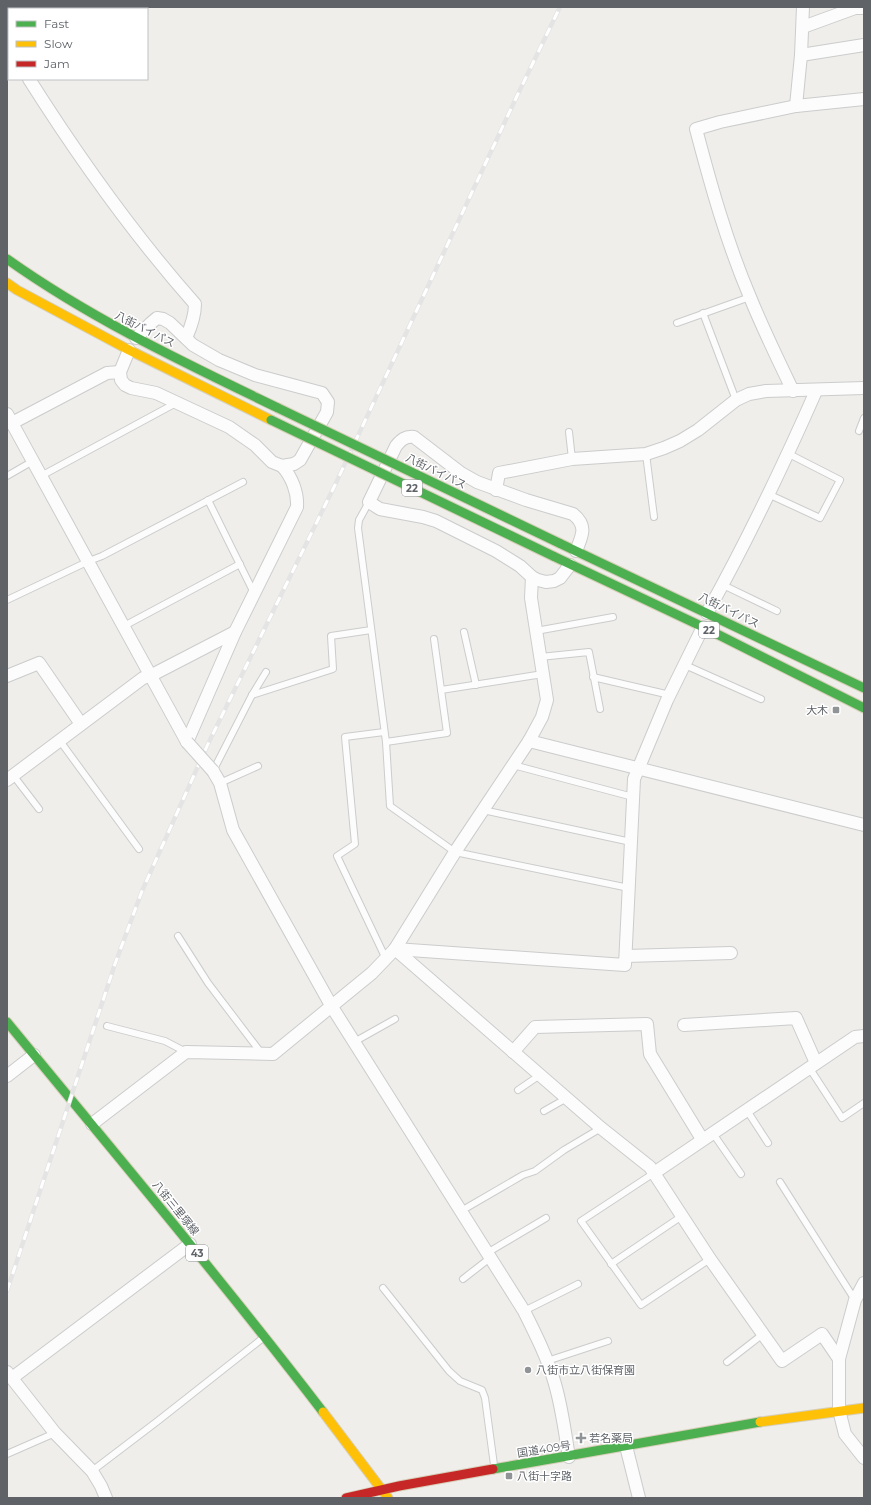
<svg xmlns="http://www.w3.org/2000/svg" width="871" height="1505" font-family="Montserrat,'Noto Sans JP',sans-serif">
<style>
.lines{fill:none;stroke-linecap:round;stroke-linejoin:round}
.lane-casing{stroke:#cbcccc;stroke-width:8}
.street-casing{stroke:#cbcccc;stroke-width:14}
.fast-casing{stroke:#d7ceb8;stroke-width:11}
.slow-casing{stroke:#d7ceb8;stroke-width:11}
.jam-casing{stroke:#d7ceb8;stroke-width:11}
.lane{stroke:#fdfcfc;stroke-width:6}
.street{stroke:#fdfcfc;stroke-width:12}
.fast{stroke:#4caf50;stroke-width:9}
.slow{stroke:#ffc107;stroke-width:9}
.jam{stroke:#c62828;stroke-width:9}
.rail-casing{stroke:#e4e4e4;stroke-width:4.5}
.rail{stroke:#fff;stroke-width:3;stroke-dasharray:9;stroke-linecap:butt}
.street-bridge-casing{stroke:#cbcccc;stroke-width:14;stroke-linecap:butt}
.fast-bridge-casing{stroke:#d7ceb8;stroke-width:11;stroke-linecap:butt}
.street-bridge{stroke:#fdfcfc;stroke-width:12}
.fast-bridge{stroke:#4caf50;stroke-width:9}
.poi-dot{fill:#919496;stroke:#fff;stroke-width:1.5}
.labels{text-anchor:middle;stroke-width:3;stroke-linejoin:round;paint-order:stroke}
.shield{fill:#fff;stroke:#8f9295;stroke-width:1}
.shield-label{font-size:10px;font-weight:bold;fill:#5f6368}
.street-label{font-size:11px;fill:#5f6368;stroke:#fff}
.poi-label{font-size:11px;fill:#5f6368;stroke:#fff;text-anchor:start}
</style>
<rect width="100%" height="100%" fill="#efeeea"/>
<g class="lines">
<g class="lane-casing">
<g id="lane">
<polyline points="703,313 736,400"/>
<polyline points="677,323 750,297"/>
<polyline points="859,431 864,418"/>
<polyline points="569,432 572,459"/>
<polyline points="646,454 654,517"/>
<polyline points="7,476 33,461"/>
<polyline points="41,476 176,403"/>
<polyline points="768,494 820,518 840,480 789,454"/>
<polyline points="208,500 254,593"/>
<polyline points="369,502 359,520 358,528 386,742 390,806 455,852 629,888"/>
<polyline points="723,585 777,611"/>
<polyline points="7,600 89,561 102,556 243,482"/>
<polyline points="124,626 240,564"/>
<polyline points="536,631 613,617"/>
<polyline points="464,632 476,685"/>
<polyline points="540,657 589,652 600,709"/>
<polyline points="685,665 761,699"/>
<polyline points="593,677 670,695"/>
<polyline points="441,690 543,674"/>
<polyline points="252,695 333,669 331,636 371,630"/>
<polyline points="384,732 345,737 355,844 337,856 386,959"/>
<polyline points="60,741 139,849"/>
<polyline points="386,742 447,733 434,639"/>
<polyline points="513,765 633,797"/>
<polyline points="213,771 252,695 266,672"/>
<polyline points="13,775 39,809"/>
<polyline points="220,783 258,766"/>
<polyline points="483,810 631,842"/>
<polyline points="178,936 208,983 262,1054"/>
<polyline points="107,1026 165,1041 186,1052"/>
<polyline points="354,1042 395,1019"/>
<polyline points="812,1072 842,1118 864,1103"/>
<polyline points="518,1090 540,1075"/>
<polyline points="746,1109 768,1143"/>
<polyline points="544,1111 567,1098"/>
<polyline points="712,1132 741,1174"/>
<polyline points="654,1173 581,1221 641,1305 710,1259"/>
<polyline points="780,1182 855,1300"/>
<polyline points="461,1211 523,1175 535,1171 564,1150 601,1128"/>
<polyline points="487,1253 546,1218"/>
<polyline points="611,1264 682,1216"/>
<polyline points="463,1279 490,1258"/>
<polyline points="383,1288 449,1371 460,1381 482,1390 485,1398 494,1465"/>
<polyline points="524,1311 578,1284"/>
<polyline points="547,1361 608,1341"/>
<polyline points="727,1362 763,1334"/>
<polyline points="7,1454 55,1433"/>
<polyline points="92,1471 159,1420 263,1338"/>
</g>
</g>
<g class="street-casing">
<g id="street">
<polyline points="803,27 855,8 864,8"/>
<polyline points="7,44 9,48"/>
<polyline points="801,55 864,45"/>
<path d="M29,79c50,79 104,155 166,225 0,12 -4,23 -9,34"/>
<polyline points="796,106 801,55 803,7"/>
<polyline points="129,350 120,372 121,380 125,385 131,388 156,393 229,427 255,445 272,462 282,466 294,464 300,460 327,412 328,402 322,393 255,375 219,360 193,345 170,323 163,319 157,318 151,323 136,338"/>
<path d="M793,391c-15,-31 -30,-62 -43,-94 -23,-54 -39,-111 -54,-168l24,-7 76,-16 68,-7"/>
<polyline points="7,414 187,742"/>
<polyline points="12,423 107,373 120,372"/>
<polyline points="496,490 499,473 572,459 646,454 664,448 680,441 698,430 736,400 749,394 766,391 864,388"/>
<path d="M570,565l-10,13 -6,3 -8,1 -8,-2 -6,-3 -12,-11 -24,-15 -60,-30 -13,-4 -43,-8 -11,-7 27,-56c5,-6 9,-10 18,-9l47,36 16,9 49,18 47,14c15,12 9,22 3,37"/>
<path d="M707,613c40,-72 76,-147 109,-222"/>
<polyline points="7,676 39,663 81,724"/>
<polyline points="529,741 864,825"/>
<path d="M187,742l48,-110 62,-125c1,-14 -5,-30 -15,-41"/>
<path d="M213,771l7,12 13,47 99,177 192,304c12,24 24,48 31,73 7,24 10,49 14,73"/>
<polyline points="7,780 143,678 150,676 235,632"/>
<polyline points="395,949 601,1128 650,1167 710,1259 782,1361 822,1334 839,1359"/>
<polyline points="395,949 625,965 634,779 667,700 703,627"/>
<polyline points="626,956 731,953"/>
<polyline points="684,1025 796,1018 816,1063"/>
<polyline points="513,1052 535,1027 647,1024 650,1054 702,1139"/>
<polyline points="7,1076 34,1055"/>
<polyline points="92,1124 186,1052 273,1054 372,973 395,949 455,852 529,741 542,717 547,700 531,598 532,577"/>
<polyline points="654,1173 855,1037 864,1036"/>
<polyline points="864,1283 855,1300 839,1359 839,1410 845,1434 864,1458"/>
<polyline points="7,1372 55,1433 92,1471 101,1486 106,1498"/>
<polyline points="12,1378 190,1244"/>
<polyline points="626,1446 639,1498"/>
</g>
</g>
<g class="fast-casing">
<g id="fast">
<path d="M7,259c86,61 176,103 271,149"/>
<polyline points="559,543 864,688"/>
<polyline points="553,556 703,627 864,708"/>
<path d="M7,1022c106,129 214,257 316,390"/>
<polyline points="493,1469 760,1422"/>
</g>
</g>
<g class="slow-casing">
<g id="slow">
<polyline points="7,283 17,290 129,350 271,420"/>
<polyline points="323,1412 388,1498"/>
<polyline points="760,1422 864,1408"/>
</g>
</g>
<g class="jam-casing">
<polyline id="jam" points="346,1498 399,1486 493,1469"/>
</g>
<use href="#lane" class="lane"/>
<use href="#street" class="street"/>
<use href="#fast" class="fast"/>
<use href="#slow" class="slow"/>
<use href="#jam" class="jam"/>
<g class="rail-casing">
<polyline id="rail" points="7,1291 115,964 142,891 208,744 335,485 517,96 560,7"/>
</g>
<use href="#rail" class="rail"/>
<g class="street-bridge-casing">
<polyline id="street-bridge" points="187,742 213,771"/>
</g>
<g class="fast-bridge-casing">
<g id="fast-bridge">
<polyline points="278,408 559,543"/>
<polyline points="271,420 553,556"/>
</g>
</g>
<use href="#street-bridge" class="street-bridge"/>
<use href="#fast-bridge" class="fast-bridge"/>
</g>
<g class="poi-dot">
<rect x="832" y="706" width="8" height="8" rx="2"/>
<circle cx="528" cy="1370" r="4"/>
<path d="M579 1432h4v4h4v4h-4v4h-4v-4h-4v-4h4z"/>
<rect x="505" y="1472" width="8" height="8" rx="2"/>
</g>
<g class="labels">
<g class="shield">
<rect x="402" y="480" width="20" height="16" rx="3"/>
<rect x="699" y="622" width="20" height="16" rx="3"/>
<rect x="186" y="1245" width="22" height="16" rx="3"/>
</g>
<g class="shield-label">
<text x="412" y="492">22</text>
<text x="709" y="634">22</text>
<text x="197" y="1257">43</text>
</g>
<g class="street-label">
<text transform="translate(145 329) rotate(27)" y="4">八街バイパス</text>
<text transform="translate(436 471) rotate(26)" y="4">八街バイパス</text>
<text transform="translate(729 610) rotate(26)" y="4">八街バイパス</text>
<text transform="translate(176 1208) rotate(51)" y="4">八街三里塚線</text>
<text transform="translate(544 1449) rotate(-9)" y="4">国道409号</text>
</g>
<g class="poi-label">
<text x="828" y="714" text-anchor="end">大木</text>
<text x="536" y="1374">八街市立八街保育園</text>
<text x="589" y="1442">若名薬局</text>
<text x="517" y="1480">八街十字路</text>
</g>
</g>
<rect width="871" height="1505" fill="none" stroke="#5f6368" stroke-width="16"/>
<rect x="8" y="8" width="140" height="72" fill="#ffffff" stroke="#bfc1c3"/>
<rect x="16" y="21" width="20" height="6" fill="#4caf50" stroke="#bfc1c3"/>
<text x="44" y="28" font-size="12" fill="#5f6368">Fast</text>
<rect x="16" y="41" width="20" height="6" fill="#ffc107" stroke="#bfc1c3"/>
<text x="44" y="48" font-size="12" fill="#5f6368">Slow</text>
<rect x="16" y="61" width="20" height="6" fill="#c62828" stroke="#bfc1c3"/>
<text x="44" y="68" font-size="12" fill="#5f6368">Jam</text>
</svg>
